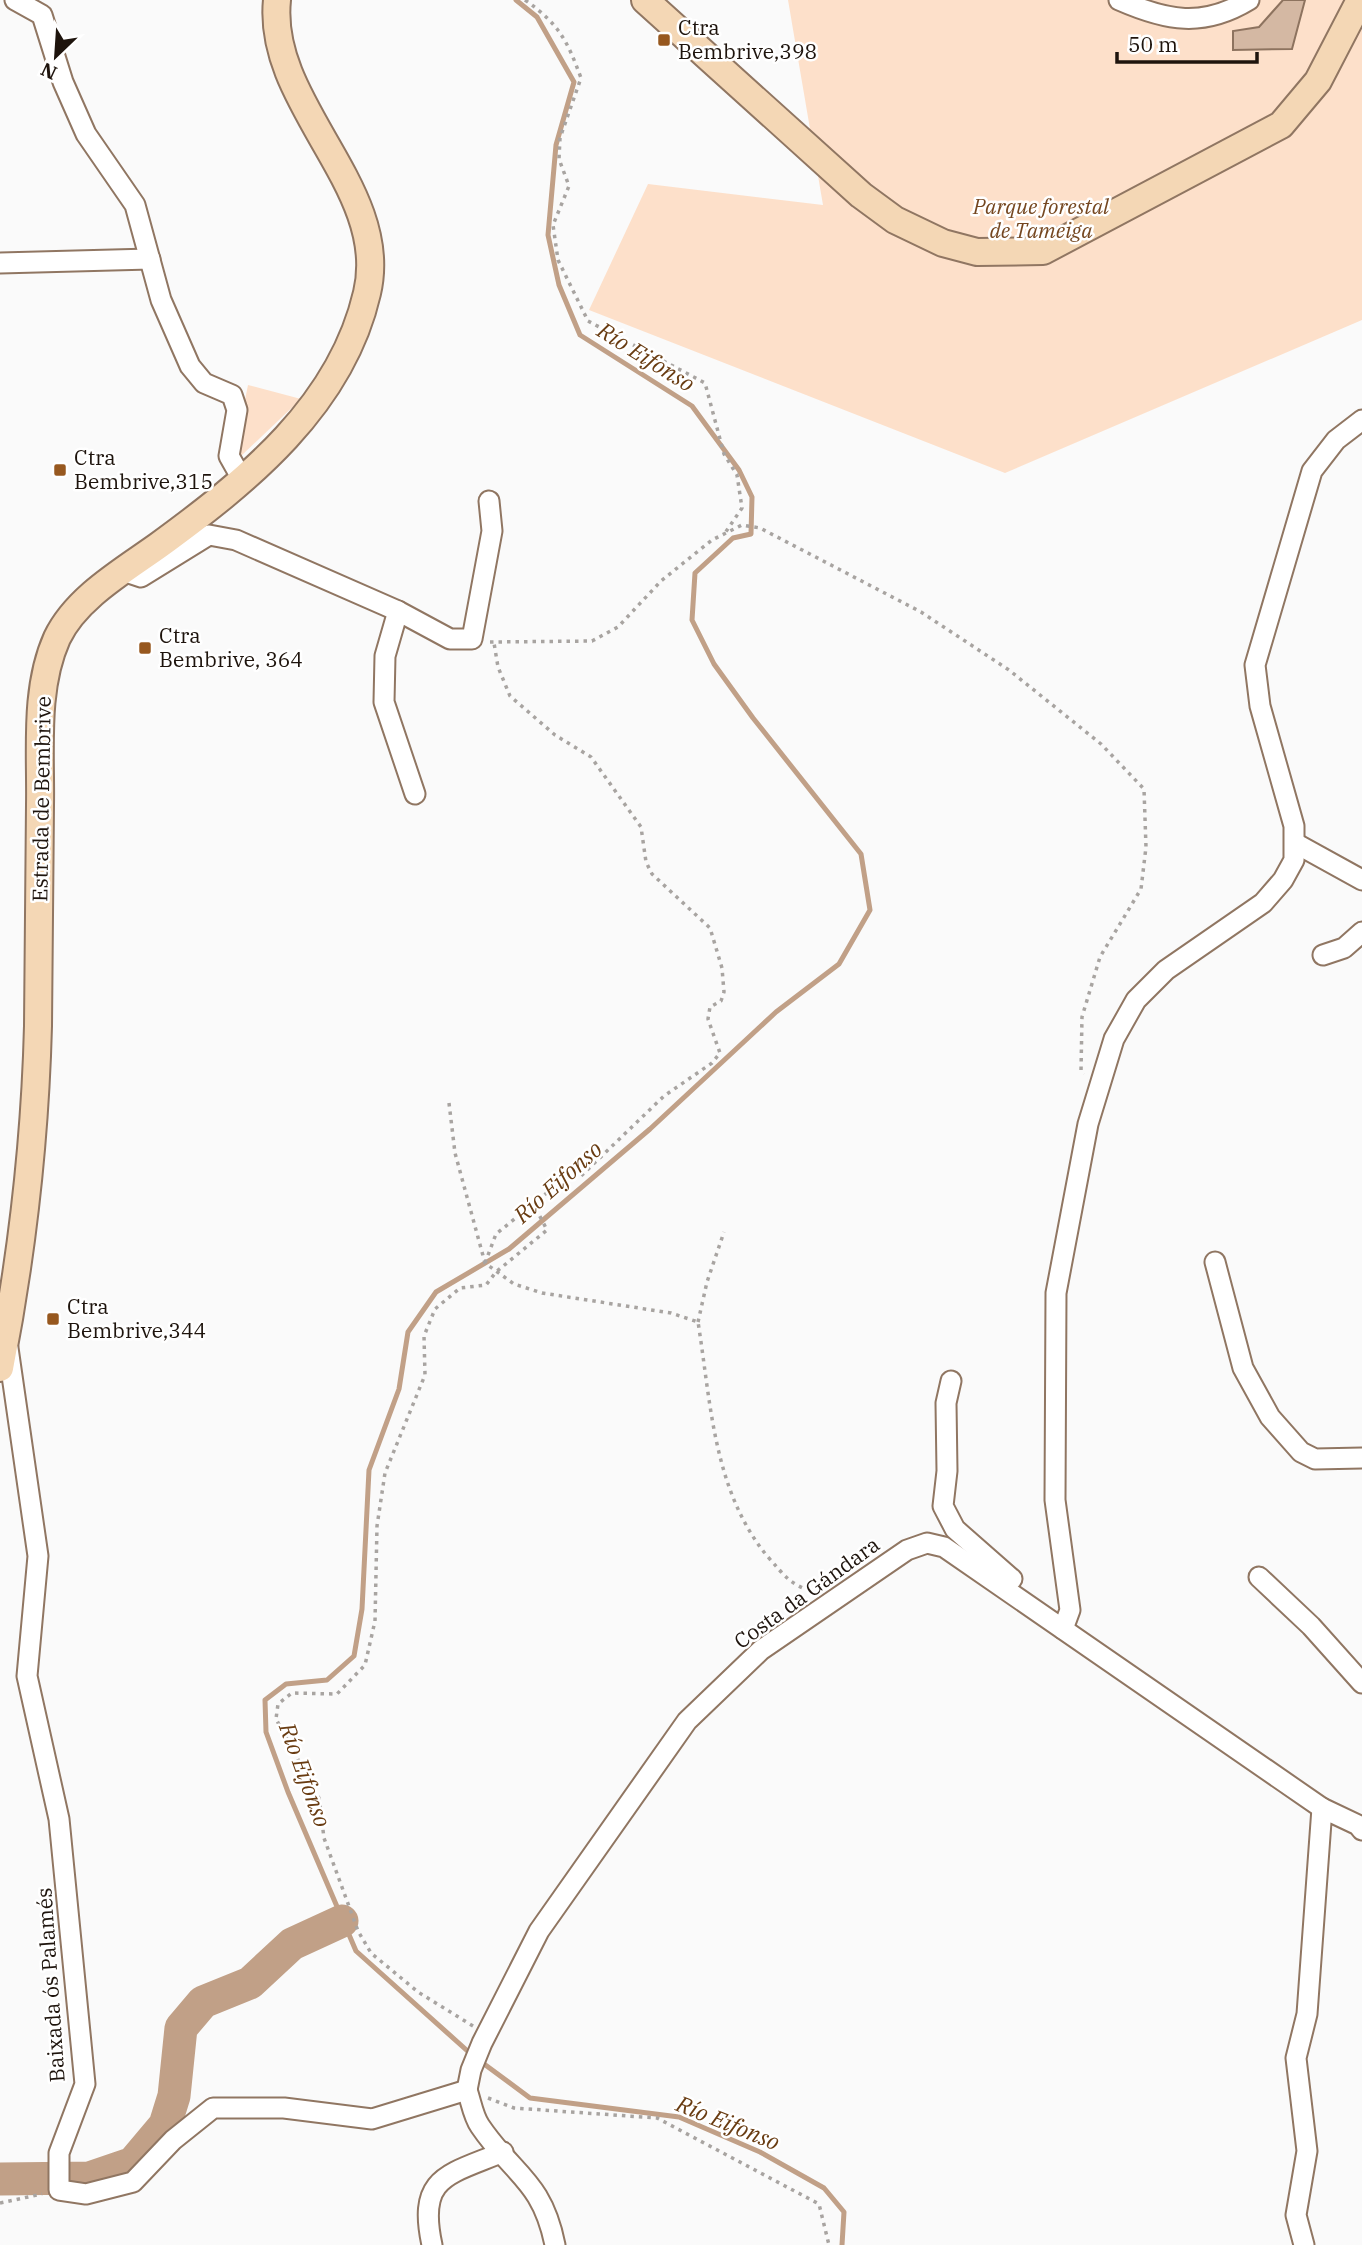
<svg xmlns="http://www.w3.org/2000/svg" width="1362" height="2245" font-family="'IBM Plex Serif',serif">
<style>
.green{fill:#fde0ca}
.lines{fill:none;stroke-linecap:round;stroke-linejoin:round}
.stream{stroke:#c1a087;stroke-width:5}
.river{stroke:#c1a087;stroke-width:33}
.building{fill:#d4b8a3;stroke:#8d735f;stroke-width:2}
.street-casing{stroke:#907662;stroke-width:23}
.secondary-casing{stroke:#907662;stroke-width:30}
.path{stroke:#a8a4a1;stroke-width:3.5;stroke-dasharray:3.5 5;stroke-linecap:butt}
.street{stroke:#fff;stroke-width:19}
.secondary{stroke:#f4d7b5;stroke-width:26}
.poi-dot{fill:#97581f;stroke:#fff;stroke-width:2.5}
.labels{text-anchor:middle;stroke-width:5;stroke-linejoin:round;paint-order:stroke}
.poi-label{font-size:21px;fill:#1e140d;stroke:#fff;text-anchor:start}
.park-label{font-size:21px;font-style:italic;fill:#754720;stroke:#fff}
.street-label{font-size:21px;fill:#1e140d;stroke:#fff}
.water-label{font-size:23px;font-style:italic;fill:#693c12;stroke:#fff}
</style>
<rect width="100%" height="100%" fill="#fafafa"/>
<g class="green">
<polygon points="788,0 1362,0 1362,320 1005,473 589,310 648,184 823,205"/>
<polygon points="248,385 301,399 241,456 235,450"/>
</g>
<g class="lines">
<g class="stream">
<polyline points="472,2055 356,1951 288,1792 266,1732 265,1700 286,1684 327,1680 354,1656 362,1609 369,1470 399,1389 408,1332 436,1292 509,1249 650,1129 776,1012 839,964 870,910 861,854 753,718 714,664 692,620 695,573 733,538 751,534 752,497 739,470 692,406 580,335 559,285 548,235 556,145 574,82 537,17 516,0"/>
<polyline points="480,2061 530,2098 679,2117 760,2152 824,2188 844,2212 842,2245"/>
</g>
<polyline class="river" points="0,2179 89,2178 133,2163 165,2125 174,2096 181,2028 203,2002 250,1983 292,1944 342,1921"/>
</g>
<polygon class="building" points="1283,0 1305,0 1292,49 1233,50 1233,31 1259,27"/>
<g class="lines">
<g class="street-casing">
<g id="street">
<polyline points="15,0 42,15 63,82 86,134 135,205 161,300 190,366 204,383 232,395 237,410 229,456 242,479"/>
<path d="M1119,0c48,21 84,28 130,0"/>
<polyline points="0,263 150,259"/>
<polyline points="123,571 141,577 209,535 236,540 398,611 450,639 472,639 492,531 489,501"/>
<polyline points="398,611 385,656 384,702 415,794"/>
<polyline points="1295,843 1362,880"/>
<polyline points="1323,955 1344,948 1362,932"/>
<polyline points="1215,1262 1243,1368 1270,1417 1301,1452 1315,1459 1362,1458"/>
<polyline points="8,1348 38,1556 27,1676 59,1819 85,2084 59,2153 59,2190 86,2194 133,2182 173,2140 213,2108 284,2108 372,2119 467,2090"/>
<polyline points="951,1381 946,1403 947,1471 943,1506 955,1529 1012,1579"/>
<polyline points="1259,1577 1311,1626 1362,1683"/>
<polyline points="1063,1629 1070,1610 1055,1500 1056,1293 1088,1124 1114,1039 1136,1000 1166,970 1263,903 1283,880 1294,860 1294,826 1260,706 1255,665 1312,471 1336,440 1362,420"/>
<polyline points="467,2090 471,2070 482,2043 539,1931 687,1721 761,1650 907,1550 927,1543 944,1547 1322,1808"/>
<path d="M467,2090c4,11 6,26 13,36 33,49 62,54 75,119"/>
<path d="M432,2245c-15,-69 16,-70 71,-93"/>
<polyline points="1304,2245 1296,2215 1307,2151 1296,2058 1307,2014 1322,1808 1358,1825 1362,1830"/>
</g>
</g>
<g class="secondary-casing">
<g id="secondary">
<polyline points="645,0 861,195 895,220 943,243 977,252 1043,251 1281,125 1318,81 1360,0"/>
<path d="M0,1368c22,-113 35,-226 38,-342 1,-73 1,-147 2,-221 1,-54 -6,-116 17,-167 19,-40 66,-67 101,-92 89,-65 183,-140 209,-253 25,-105 -101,-188 -90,-293"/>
</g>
</g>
<g class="path">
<path d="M525,0c34,24 42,40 56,78l-21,60 -1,21 10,27 -16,39 5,35 30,61 117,62 19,71 13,21 5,33 -17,25"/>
<polyline points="490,642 592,641 618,627 661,581 712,540 742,525 760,528 921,612 1009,670 1101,744 1144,789 1146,847 1141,889 1100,957 1082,1017 1081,1071 1084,1074"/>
<path d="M449,1103l6,50 30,110 29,21 28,9 129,20 27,9c13,81 15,169 70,235 16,18 22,28 46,35"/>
<polyline points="485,1263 496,1234 564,1179 581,1176 664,1096 712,1063 720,1053 708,1019 710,1007 721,1001 724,992 722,968 710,928 652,874 646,862 641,827 591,757 555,735 510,696 498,667 494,643"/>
<polyline points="698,1322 707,1282 724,1232"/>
<polyline points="473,2026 418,1992 371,1953 358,1931 324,1838 319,1798 276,1719 278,1704 292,1693 337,1694 365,1665 375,1621 377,1526 385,1473 425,1375 424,1336 435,1309 460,1288 486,1285 496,1272 547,1230 534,1205"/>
<polyline points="488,2098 514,2108 657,2118 819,2204 829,2245"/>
<polyline points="0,2203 42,2194"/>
</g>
<use href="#street" class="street"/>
<use href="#secondary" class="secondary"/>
</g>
<g class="poi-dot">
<rect x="657" y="33" width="14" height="14" rx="3.5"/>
<rect x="53" y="463" width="14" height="14" rx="3.5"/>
<rect x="138" y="641" width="14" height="14" rx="3.5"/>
<rect x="46" y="1312" width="14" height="14" rx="3.5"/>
</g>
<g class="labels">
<g class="poi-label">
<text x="678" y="35">Ctra<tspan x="678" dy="24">Bembrive,398</tspan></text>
<text x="74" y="465">Ctra<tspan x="74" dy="24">Bembrive,315</tspan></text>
<text x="159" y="643">Ctra<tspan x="159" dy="24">Bembrive, 364</tspan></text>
<text x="67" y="1314">Ctra<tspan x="67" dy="24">Bembrive,344</tspan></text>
</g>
<g class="park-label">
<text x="1041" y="214">Parque forestal<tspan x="1041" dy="24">de Tameiga</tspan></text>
</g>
<g class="street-label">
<text transform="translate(42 799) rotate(-89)" y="7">Estrada de Bembrive</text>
<text transform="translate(807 1593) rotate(-36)" y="7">Costa da Gándara</text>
<text transform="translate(51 1985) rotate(-94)" y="7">Baixada ós Palamés</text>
</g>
<g class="water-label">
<text transform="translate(646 357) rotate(32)" y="8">Río Eifonso</text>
<text transform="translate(558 1182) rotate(-42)" y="8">Río Eifonso</text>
<text transform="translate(305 1775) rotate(70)" y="8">Río Eifonso</text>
<text transform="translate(728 2123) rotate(22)" y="8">Río Eifonso</text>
</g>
</g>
<g transform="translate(56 56) rotate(205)" stroke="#ffffff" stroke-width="5" paint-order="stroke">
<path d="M0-5L12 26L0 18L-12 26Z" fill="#1e140d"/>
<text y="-10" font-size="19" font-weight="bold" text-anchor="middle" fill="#1e140d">N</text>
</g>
<path d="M1117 52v10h140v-10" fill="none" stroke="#1e140d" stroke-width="3.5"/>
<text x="1128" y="52" font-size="21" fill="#1e140d" stroke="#ffffff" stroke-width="5" paint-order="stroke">50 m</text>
</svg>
